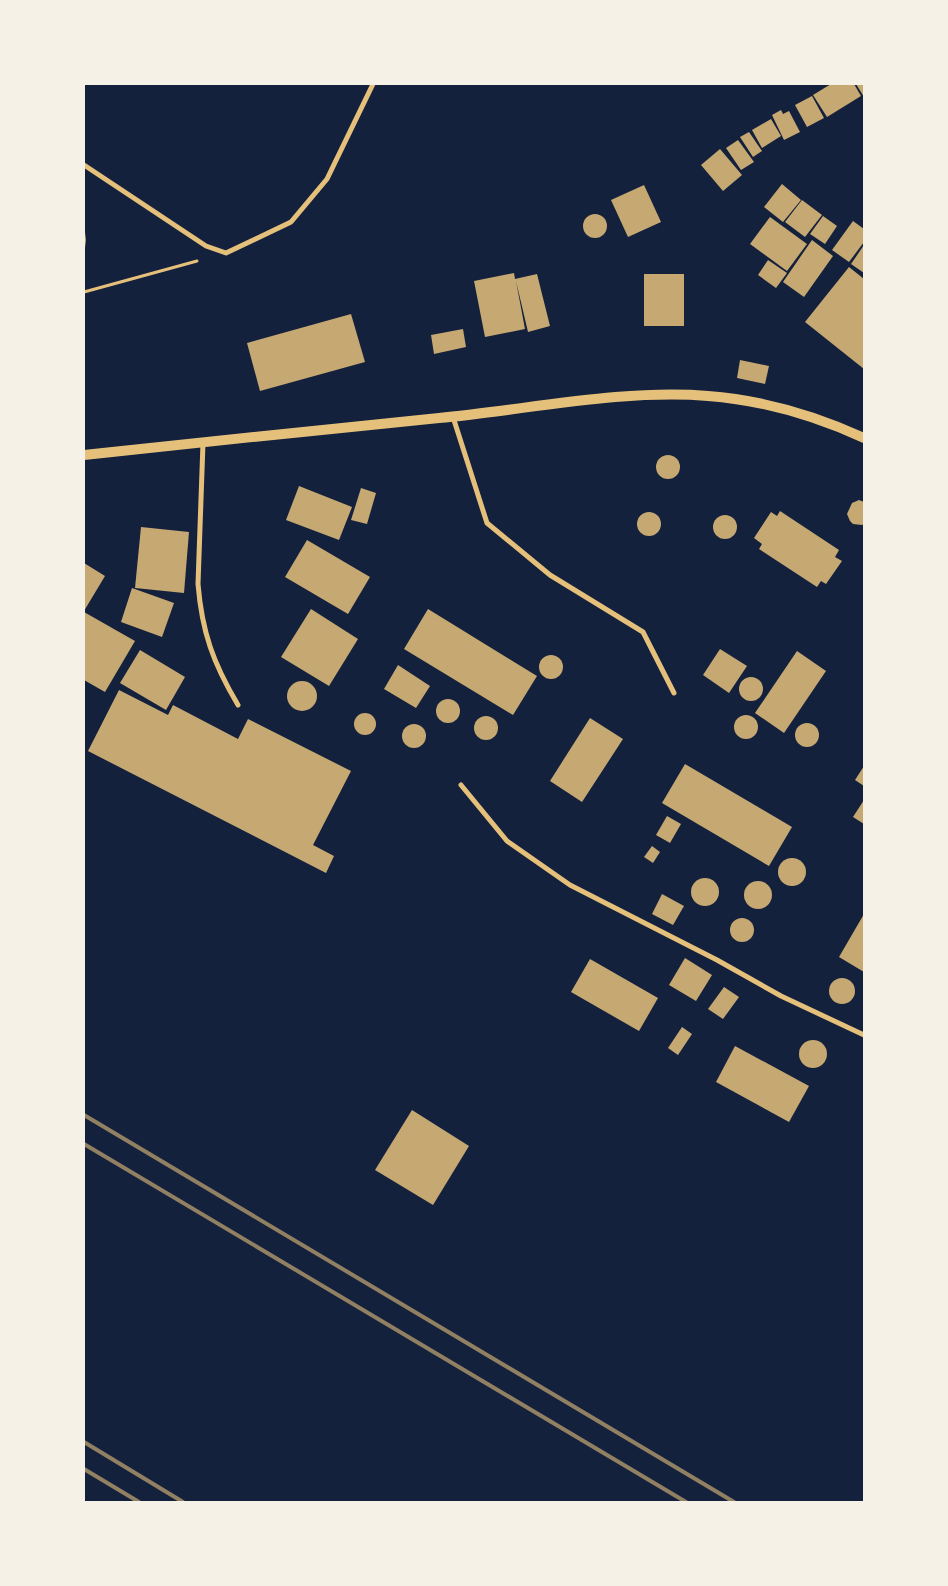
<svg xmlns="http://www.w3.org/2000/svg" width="948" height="1586" font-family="'DM Sans',sans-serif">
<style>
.building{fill:#c6a872}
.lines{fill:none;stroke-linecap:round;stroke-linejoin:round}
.path{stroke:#e5c07b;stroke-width:3}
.minor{stroke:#e5c07b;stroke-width:5}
.secondary{stroke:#e5c07b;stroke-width:10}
.rail{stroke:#918062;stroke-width:4}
</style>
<rect width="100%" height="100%" fill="#14213d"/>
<g class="building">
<polygon points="831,84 854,84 861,96 827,117 813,95"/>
<polygon points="856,84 864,84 864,97"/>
<polygon points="812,96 824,118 807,127 795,105"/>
<polygon points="781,110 783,114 789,111 800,132 784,140 772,115"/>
<polygon points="771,119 781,136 762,148 752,130"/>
<polygon points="749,132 762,151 753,157 740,137"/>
<polygon points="738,140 754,162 741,170 726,148"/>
<polygon points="720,149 742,175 723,191 701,165"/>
<polygon points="782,184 801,200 783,222 764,207"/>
<polygon points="644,185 661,222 628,237 611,200"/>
<polygon points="802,200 822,215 805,237 785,222"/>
<circle cx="595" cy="226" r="12"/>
<polygon points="823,216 837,226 825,244 810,234"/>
<polygon points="770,217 807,244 787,271 750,244"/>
<polygon points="853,221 864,229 864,242 849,262 832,250"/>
<polygon points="85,232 86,240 85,248 84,247"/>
<polygon points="812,240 833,256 804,297 783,282"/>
<polygon points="864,245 864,273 851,264"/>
<polygon points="768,260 787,273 776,288 758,275"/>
<polygon points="849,267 864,279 864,369 805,322"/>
<polygon points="514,273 515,279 537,274 550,326 528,332 516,281 525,329 485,337 474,281"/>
<rect x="644" y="274" width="40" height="52"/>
<polygon points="351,314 365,362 260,391 247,343"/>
<polygon points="463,329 466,347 434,354 431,335"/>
<polygon points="740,360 769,366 765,384 737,378"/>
<circle cx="668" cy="467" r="12"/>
<polygon points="299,486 352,507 339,540 286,520"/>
<polygon points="361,488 376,493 367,524 351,520"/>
<polygon points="859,500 864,502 864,524 862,525 853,524 850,521 847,514 852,503"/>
<polygon points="780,511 839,550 835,557 842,561 826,584 821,581 817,587 759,549 762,544 754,538 771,512 777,516"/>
<circle cx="649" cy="524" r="12"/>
<circle cx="725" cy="527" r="12"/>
<polygon points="141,527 189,532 184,593 135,588"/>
<polygon points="307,540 370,577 348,614 285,577"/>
<polygon points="84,563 105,576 84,611"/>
<polygon points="132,588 174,603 162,637 121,622"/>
<polygon points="311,609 358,639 329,686 281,657"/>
<polygon points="428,609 537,676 513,715 404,649"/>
<polygon points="84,612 135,641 105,692 84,680"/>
<polygon points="720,649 747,666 729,693 703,675"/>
<polygon points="140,650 185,677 166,710 120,683"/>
<polygon points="797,651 826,671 784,733 755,713"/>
<circle cx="551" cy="667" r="12"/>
<polygon points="398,665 430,686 416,708 384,689"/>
<circle cx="751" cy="689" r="12"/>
<circle cx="302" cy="696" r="15"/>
<polygon points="119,690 168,715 173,705 238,739 248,719 351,771 313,845 334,856 326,873 88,751"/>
<circle cx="448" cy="711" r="12"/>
<circle cx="365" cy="724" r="11"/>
<circle cx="746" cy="727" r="12"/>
<circle cx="486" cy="728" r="12"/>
<polygon points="590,718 623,739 582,802 550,781"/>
<circle cx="807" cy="735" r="12"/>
<circle cx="414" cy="736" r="12"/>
<polygon points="685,764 792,827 769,866 662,803"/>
<polygon points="864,766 864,786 855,780"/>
<polygon points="864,800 864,824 853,817"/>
<polygon points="667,816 681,824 670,843 656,835"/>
<polygon points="652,846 660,852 653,863 644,857"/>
<circle cx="792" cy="872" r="14"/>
<circle cx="705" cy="892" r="14"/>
<circle cx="758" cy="895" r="14"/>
<polygon points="662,894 684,906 673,925 652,914"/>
<polygon points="864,914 864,972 839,957"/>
<circle cx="742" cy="930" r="12"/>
<polygon points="685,958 712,975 696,1001 669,985"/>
<polygon points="590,959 658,998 639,1031 571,992"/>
<circle cx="842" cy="991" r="13"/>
<polygon points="724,987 739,997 723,1019 708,1009"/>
<polygon points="682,1027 692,1034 678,1055 668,1048"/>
<circle cx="813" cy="1054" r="14"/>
<polygon points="735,1046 809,1086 789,1122 716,1082"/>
<polygon points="412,1110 469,1146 433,1205 375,1170"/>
</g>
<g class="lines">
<polyline class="path" points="84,292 197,261"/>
<g class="minor">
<polyline points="84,165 206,246 226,253 291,222 327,179 373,84"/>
<polyline points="453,417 487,523 550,575 643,632 674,693"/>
<path d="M203,443l-5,141c4,48 15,79 40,121"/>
<polyline points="461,785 507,841 570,885 717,960 781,996 864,1035"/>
</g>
<path class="secondary" d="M84,455c118,-13 237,-25 355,-37 87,-8 182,-29 269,-22 53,4 108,20 156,42"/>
<g class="rail">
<polyline points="84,1115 734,1502"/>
<polyline points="84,1144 686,1502"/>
<polyline points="84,1442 183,1502"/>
<polyline points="84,1469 139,1502"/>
</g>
</g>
<rect width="948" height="1586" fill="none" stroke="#f6f1e7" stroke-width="170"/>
</svg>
